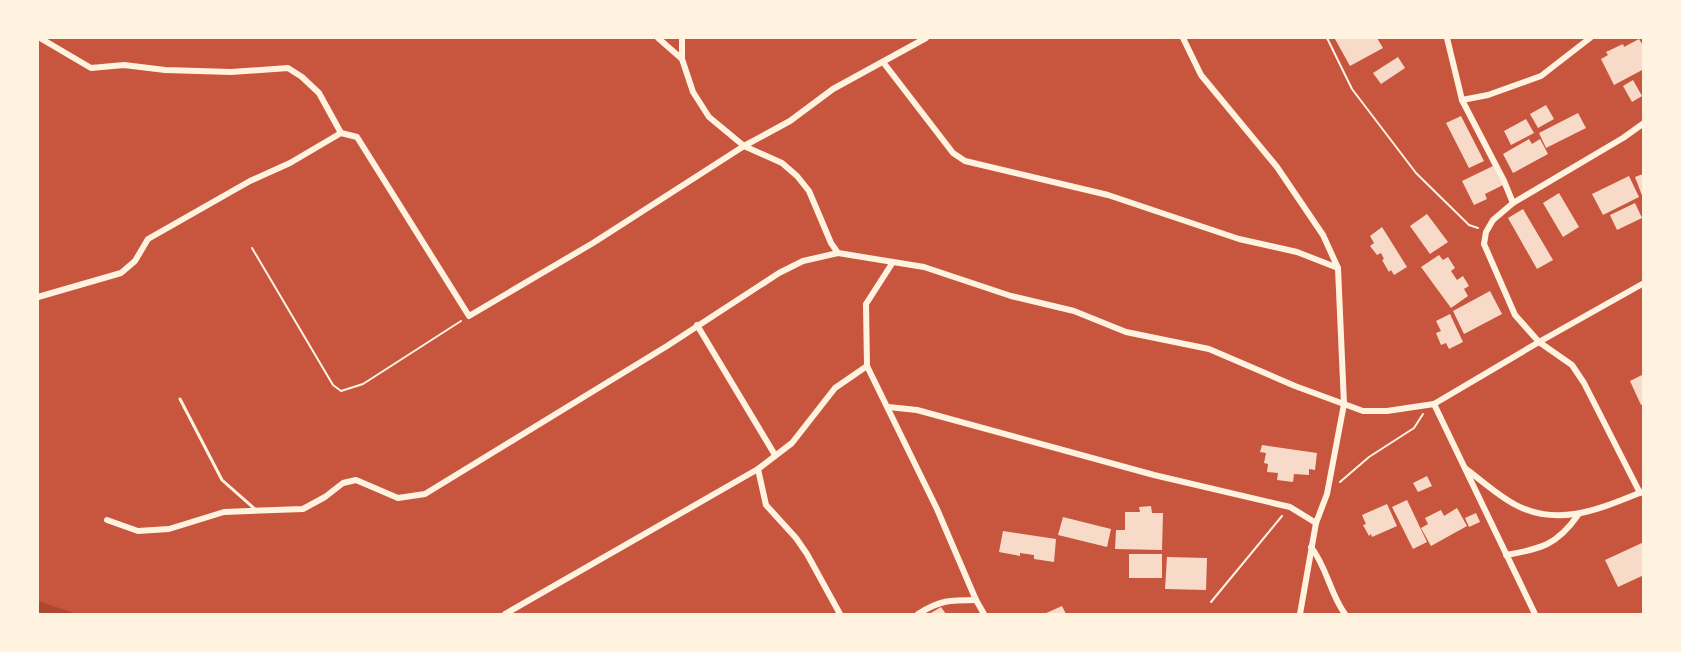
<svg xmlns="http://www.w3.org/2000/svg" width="1681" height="652" font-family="'IBM Plex Sans',sans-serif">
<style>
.green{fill:#ae4732}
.building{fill:#f7dbc8}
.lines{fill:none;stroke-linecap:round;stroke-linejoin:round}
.path{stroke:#fff3e0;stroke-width:2}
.service{stroke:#fff3e0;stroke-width:3}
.minor{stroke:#fff3e0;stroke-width:6}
</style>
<rect width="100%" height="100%" fill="#c8553d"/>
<polygon class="green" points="38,601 77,614 38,614"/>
<g class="building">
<polygon points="1339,38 1377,38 1383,48 1350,66 1335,39"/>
<polygon points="1639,39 1644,47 1644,69 1614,85 1601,59 1608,55 1606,52 1623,44 1624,47"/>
<polygon points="1398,57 1405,68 1381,84 1373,73"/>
<polygon points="1633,80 1642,96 1632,102 1623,86"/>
<polygon points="1546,105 1554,119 1538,128 1530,114"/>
<polygon points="1578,113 1586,128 1546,148 1539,133"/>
<polygon points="1461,116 1484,161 1469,168 1446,123"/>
<polygon points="1526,119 1534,133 1511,145 1504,131"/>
<polygon points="1529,139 1532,144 1540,139 1548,154 1513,173 1503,154"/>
<polygon points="1493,166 1503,185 1485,194 1487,199 1474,205 1462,181"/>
<polygon points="1643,174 1644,176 1643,198 1635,177"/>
<polygon points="1629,176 1639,197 1603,215 1592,194"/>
<polygon points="1559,193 1579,227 1563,237 1543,203"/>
<polygon points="1635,203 1642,218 1617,230 1610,215"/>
<polygon points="1523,209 1553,260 1537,269 1508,218"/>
<polygon points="1427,214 1448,242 1430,254 1410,226"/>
<polygon points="1382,227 1407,267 1394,275 1391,270 1389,272 1382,260 1384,259 1381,253 1377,255 1370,246 1374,243 1370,236"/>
<polygon points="1439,255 1443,260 1448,257 1455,268 1451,271 1457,280 1463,276 1469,286 1464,289 1468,296 1451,308 1421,267"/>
<polygon points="1490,291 1502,314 1464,334 1453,311"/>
<polygon points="1450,314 1463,342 1449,349 1446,343 1441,345 1436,333 1441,331 1436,321"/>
<polygon points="1644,374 1644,404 1641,405 1630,381"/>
<polygon points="1262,445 1317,453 1315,470 1309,469 1309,475 1294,474 1293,482 1277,480 1278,473 1267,472 1268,464 1264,463 1266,453 1260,452"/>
<polygon points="1427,476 1432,486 1418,492 1413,483"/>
<polygon points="1407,500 1427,542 1413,549 1392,507"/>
<polygon points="1387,504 1397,526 1372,537 1371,534 1369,536 1363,525 1366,524 1362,515"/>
<polygon points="1151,506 1152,513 1163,513 1162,550 1115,549 1116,530 1125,530 1125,512 1140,512 1139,507"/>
<polygon points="1457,508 1467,526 1431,546 1421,528 1428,524 1425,518 1441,510 1444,516"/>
<polygon points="1476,513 1480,522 1469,527 1465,518"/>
<polygon points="1063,517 1111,529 1107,547 1058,535"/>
<polygon points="1003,531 1056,539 1054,562 1034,559 1034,555 1020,553 1020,556 999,552"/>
<polygon points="1644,542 1644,575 1618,587 1605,560"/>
<rect x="1129" y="554" width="33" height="24"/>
<polygon points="1167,557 1207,558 1206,590 1165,589"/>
<polygon points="1062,606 1066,614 1044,614"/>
<polygon points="941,607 946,614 929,614"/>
</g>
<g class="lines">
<g class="path">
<polyline points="1327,38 1352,89 1416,173 1469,225 1478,228"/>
<polyline points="252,248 333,385 341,391 363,384 461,321"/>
<polyline points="1340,482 1369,457 1414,428 1423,414"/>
<polyline points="1211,602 1282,516"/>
</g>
<polyline class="service" points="180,399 222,480 256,510"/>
<g class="minor">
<polyline points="40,38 91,68 124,65 165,70 231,72 288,68 302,77 319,93 341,133"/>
<polyline points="658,38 682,59 693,92 709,117 744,146 782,163 797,176 809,191 831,243 838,253 924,267 1011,296 1074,311 1126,332 1209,349 1295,386 1363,411 1387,411 1434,404 1539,342 1644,283"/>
<polyline points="1183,38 1201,75 1277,167 1323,235 1338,268 1344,404 1327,494 1316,523 1300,614"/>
<polyline points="1447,38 1462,100"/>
<polyline points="682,59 682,38"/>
<polyline points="883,62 953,153 965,161 1108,195 1239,239 1297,252 1338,268"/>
<polyline points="1513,203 1504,181 1462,100 1488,95 1541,76 1590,38"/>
<polyline points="893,262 866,304 867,366 937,509 976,600 984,614"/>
<polyline points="38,297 121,273 135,261 148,239 250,181 290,163 341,133 357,137 469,316 593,243 744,146 790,121 833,89 926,38"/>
<polyline points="697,325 775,455"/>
<polyline points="1434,404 1535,614"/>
<polyline points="888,407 917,410 1154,475 1290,507 1316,523"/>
<polyline points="758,469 766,505 796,538 807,554 840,614"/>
<path d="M1466,469c15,11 31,26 48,35 43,24 86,5 128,-12"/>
<polyline points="1640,493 1584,383 1572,365 1539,342 1515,315 1484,244 1486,232 1493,220 1513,203 1623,138 1644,123"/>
<polyline points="107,520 138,531 169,529 224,512 303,509 325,497 343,483 356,480 398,498 425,494 667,346 779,273 803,261 838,253"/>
<path d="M1311,547c16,20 19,47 34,67"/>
<path d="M1506,555c35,-6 51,-10 72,-40"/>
<polyline points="505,614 758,469 792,443 835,388 867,366"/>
<path d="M918,614c22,-14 32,-14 58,-14"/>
</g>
</g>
<rect width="1681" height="652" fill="none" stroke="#fff3e0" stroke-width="78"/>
</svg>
